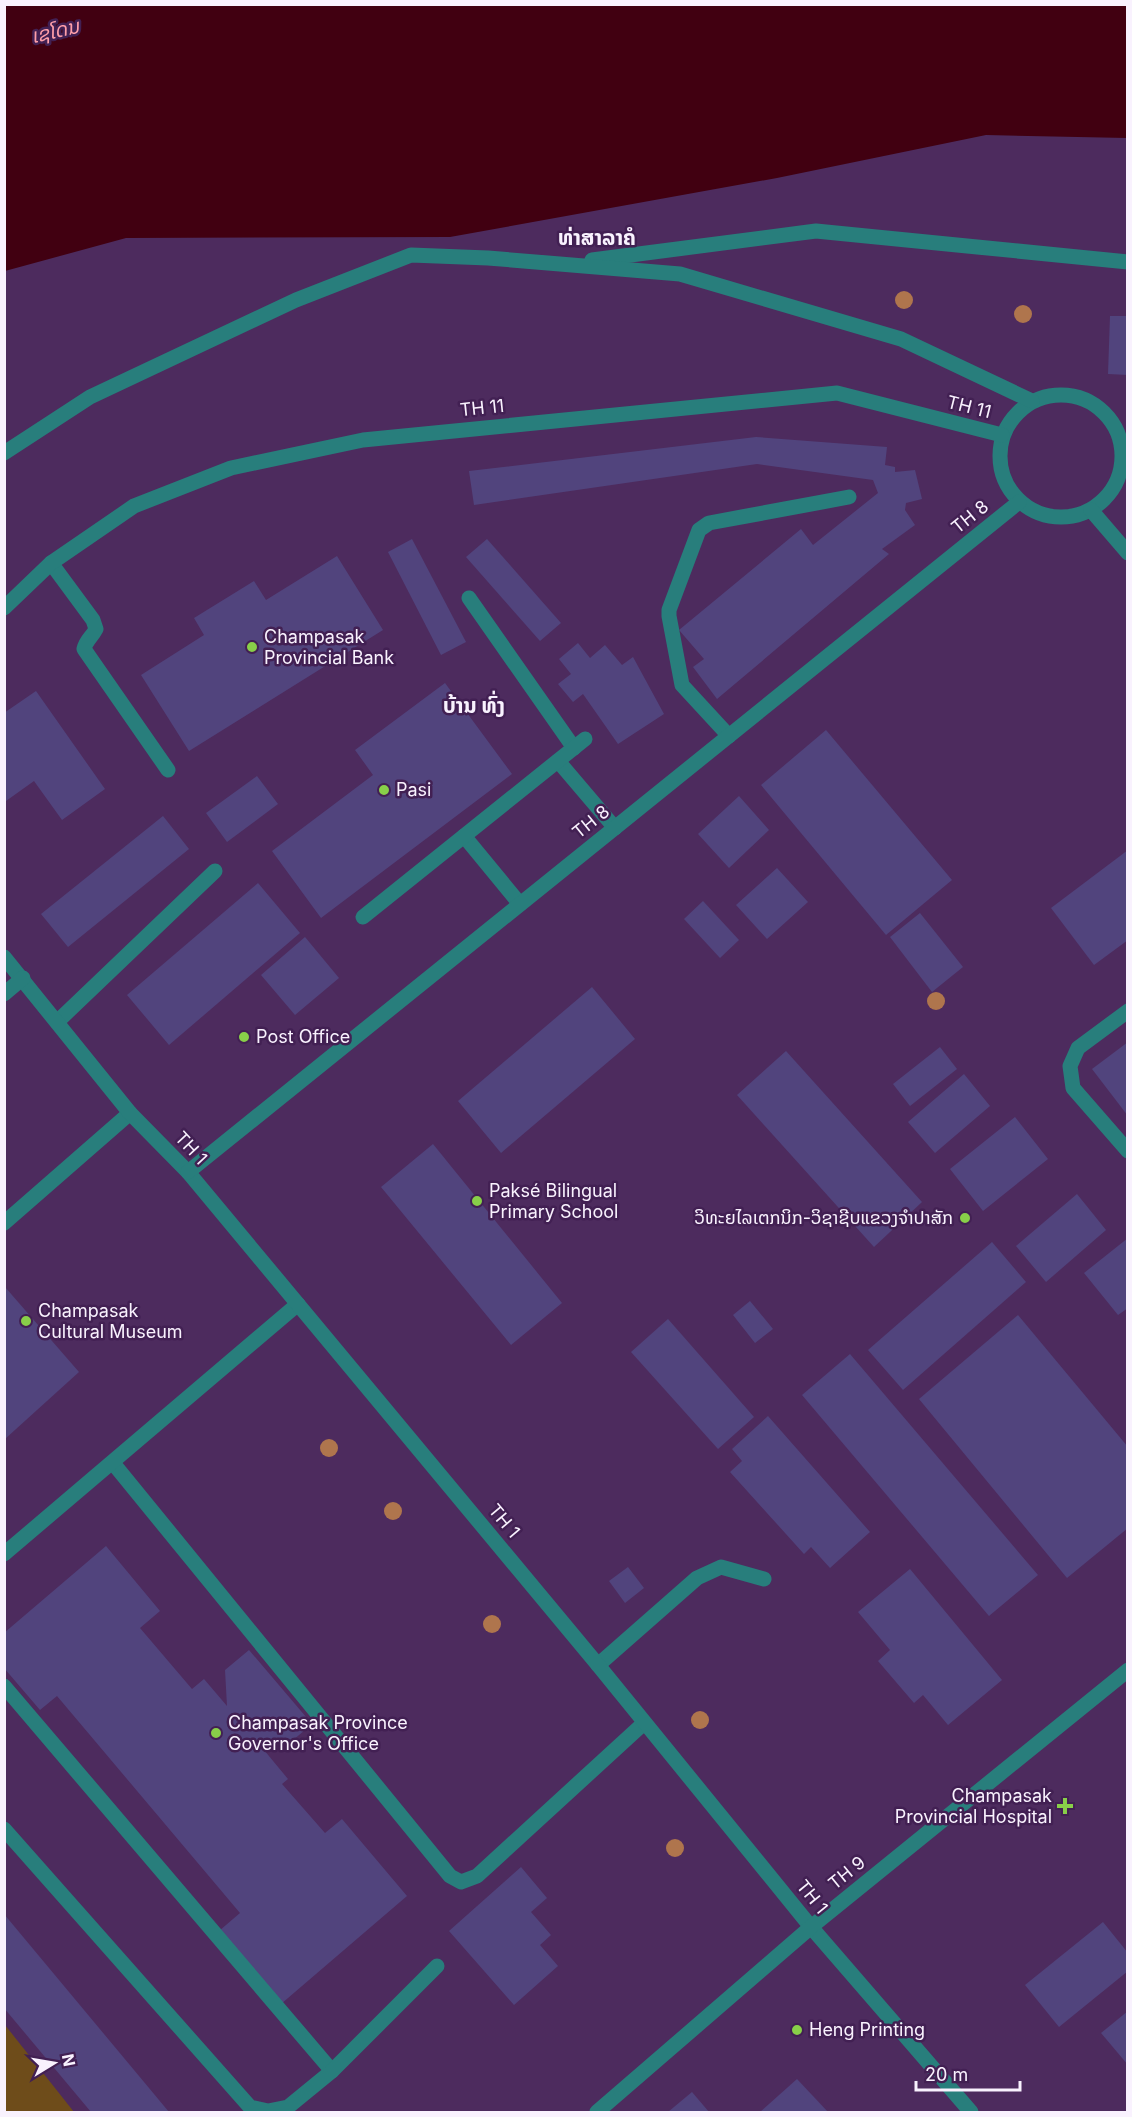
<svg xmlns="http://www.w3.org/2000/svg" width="1132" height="2117" font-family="Inter,'Noto Sans Lao',sans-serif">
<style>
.green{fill:#6e4c1a}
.water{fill:#410011}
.building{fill:#51447d}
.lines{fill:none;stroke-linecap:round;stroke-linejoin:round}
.lane{stroke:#287e7c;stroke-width:15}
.street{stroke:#287e7c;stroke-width:15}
.tree{fill:#af754d}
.poi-dot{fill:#88cf49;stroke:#422053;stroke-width:2}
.labels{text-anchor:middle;stroke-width:5;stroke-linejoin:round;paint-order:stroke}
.street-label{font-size:18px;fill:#f9f2fe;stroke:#422053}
.poi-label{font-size:18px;fill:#f9f2fe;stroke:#422053;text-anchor:start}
.water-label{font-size:20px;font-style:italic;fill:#ff9fa9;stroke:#422053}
.quarter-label{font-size:21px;font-weight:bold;fill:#f9f2fe;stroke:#422053}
</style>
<rect width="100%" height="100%" fill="#4d2b5e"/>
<polygon class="green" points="4,2025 5,2025 74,2112 5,2112"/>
<polygon class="water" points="5,4 1127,5 1127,138 986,135 777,178 450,237 126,238 5,271"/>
<g class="building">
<polygon points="1110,316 1128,316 1128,375 1108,374"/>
<polygon points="756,437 887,447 885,465 895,467 895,472 915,470 922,499 906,503 905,510 915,525 882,549 889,554 717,699 693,667 704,659 679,630 801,529 813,545 878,493 873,480 757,464 474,505 469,471"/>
<polygon points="412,539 466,642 441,655 388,552"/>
<polygon points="487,539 561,623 540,641 466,557"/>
<polygon points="337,556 383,630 189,751 141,675 204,635 194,618 254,581 266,600"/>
<polygon points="578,643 590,658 605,645 622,665 633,657 664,714 618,744 583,694 573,702 558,684 571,674 559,659"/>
<polygon points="445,683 512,774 321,918 272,851 373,775 355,750"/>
<polygon points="36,691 105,789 62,820 34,781 6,801 4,798 4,713"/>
<polygon points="826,730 952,880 886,935 761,785"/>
<polygon points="257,776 278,804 227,842 206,813"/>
<polygon points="739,796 769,830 729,868 698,834"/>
<polygon points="163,816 189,849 68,947 41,914"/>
<polygon points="1128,850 1128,940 1094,965 1051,908"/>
<polygon points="777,868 808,902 767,939 736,905"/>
<polygon points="258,883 300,933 169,1045 127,995"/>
<polygon points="703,901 739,940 720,958 684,919"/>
<polygon points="920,913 963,967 932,992 890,937"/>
<polygon points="305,937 339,978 295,1015 261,975"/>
<polygon points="592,987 635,1039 501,1153 458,1101"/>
<polygon points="1128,1042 1128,1116 1092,1069"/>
<polygon points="940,1047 957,1069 910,1106 893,1084"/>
<polygon points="786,1051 922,1202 874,1247 737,1095"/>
<polygon points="964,1074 990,1106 935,1153 908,1122"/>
<polygon points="1015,1117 1048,1159 983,1211 950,1169"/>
<polygon points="433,1144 562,1303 511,1345 381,1187"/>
<polygon points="1077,1194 1106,1230 1046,1282 1016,1246"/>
<polygon points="1128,1238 1128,1308 1118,1315 1084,1273"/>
<polygon points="992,1242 1026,1282 903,1390 868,1350"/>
<polygon points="5,1287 79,1372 5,1439"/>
<polygon points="750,1301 773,1329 755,1343 733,1315"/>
<polygon points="1018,1315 1128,1447 1128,1528 1067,1578 919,1399"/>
<polygon points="668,1319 754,1417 718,1449 631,1352"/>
<polygon points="850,1354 1038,1575 989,1616 802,1395"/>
<polygon points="768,1416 870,1532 830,1568 811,1547 804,1554 730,1472 742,1461 732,1449"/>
<polygon points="106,1546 160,1611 140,1628 192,1689 204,1679 227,1706 225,1670 249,1650 312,1724 292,1741 259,1744 288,1779 282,1784 325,1833 342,1819 407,1896 281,2004 219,1931 240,1913 57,1696 40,1710 4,1668 4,1633"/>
<polygon points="628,1567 644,1588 625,1603 609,1581"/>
<polygon points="910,1569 1002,1680 948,1725 923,1695 914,1703 878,1661 890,1650 858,1612"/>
<polygon points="521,1867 547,1898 531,1912 551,1935 540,1945 558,1966 514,2005 449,1931"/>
<polygon points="4,1914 169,2112 91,2112 4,2008"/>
<polygon points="1103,1922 1128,1953 1128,1971 1059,2027 1025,1985"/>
<polygon points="1128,2011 1128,2065 1101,2033"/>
<polygon points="797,2079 828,2112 760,2112"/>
<polygon points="692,2092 709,2112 668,2112"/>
</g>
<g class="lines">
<g class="lane">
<path d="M51,563l42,57 3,9c-4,8 -10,11 -12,20l84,121"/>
<polyline points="469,598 574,748"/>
<polyline points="729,736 682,685 669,616 669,610 699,530 709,523 849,497"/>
<polyline points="558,761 615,828"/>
<polyline points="464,836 520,904"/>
<polyline points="363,917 585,739"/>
<polyline points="1128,1011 1078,1048 1070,1066 1073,1088 1128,1151"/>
<polyline points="57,1022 215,871"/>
<polyline points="4,1223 130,1113"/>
<polyline points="113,1463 450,1876 461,1882 477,1876 644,1723"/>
<polyline points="4,1554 298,1304"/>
<polyline points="598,1665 697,1578 721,1567 764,1579"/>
<polyline points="4,1686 332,2071"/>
<polyline points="4,1829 250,2107 268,2111 288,2107 332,2071 437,1966"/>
</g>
<g class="street">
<polyline points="592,260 816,231 1128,262"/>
<circle cx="1061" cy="456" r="61"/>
<polyline points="4,453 90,397 296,300 411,255 488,258 680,274 901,339 1032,401"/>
<polyline points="1091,510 1128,553"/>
<polyline points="4,608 51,563 134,506 231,468 363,440 837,393 1002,435"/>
<polyline points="4,957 130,1113 188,1172 598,1665 811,1927 971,2112"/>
<polyline points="4,994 23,978"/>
<polyline points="188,1172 1019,502"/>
<polyline points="597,2112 811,1927 1128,1670"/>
</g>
</g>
<g class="tree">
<circle cx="904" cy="300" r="9"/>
<circle cx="1023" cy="314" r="9"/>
<circle cx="936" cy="1001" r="9"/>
<circle cx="329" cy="1448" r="9"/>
<circle cx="393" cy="1511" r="9"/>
<circle cx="492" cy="1624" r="9"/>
<circle cx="700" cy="1720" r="9"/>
<circle cx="675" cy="1848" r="9"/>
</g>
<g class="poi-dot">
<circle cx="252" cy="647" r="6"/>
<circle cx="384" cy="790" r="6"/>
<circle cx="244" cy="1037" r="6"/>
<circle cx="477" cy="1201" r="6"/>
<circle cx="965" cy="1218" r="6"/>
<circle cx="26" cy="1321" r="6"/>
<circle cx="216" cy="1733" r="6"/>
<path d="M1062 1797h6v6h6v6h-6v6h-6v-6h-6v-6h6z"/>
<circle cx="797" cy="2030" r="6"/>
</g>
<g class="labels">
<g class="street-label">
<text transform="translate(969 407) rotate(14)" y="6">TH 11</text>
<text transform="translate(482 408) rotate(-6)" y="6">TH 11</text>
<text transform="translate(970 517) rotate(-39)" y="6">TH 8</text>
<text transform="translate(591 822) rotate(-39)" y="6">TH 8</text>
<text transform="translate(191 1148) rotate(47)" y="6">TH 1</text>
<text transform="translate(504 1521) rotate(50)" y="6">TH 1</text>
<text transform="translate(847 1873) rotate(-39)" y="6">TH 9</text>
<text transform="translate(812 1897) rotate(51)" y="6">TH 1</text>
</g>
<g class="poi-label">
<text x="264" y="643">Champasak<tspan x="264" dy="21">Provincial Bank</tspan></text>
<text x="396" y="796">Pasi</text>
<text x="256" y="1043">Post Office</text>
<text x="489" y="1197">Paksé Bilingual<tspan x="489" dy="21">Primary School</tspan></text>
<text x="953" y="1224" text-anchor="end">ວິທະຍໄລເຕກນິກ-ວິຊາຊີບແຂວງຈໍາປາສັກ</text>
<text x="38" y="1317">Champasak<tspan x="38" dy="21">Cultural Museum</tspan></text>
<text x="228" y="1729">Champasak Province<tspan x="228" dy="21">Governor's Office</tspan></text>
<text x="1052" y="1802" text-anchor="end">Champasak<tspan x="1052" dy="21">Provincial Hospital</tspan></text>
<text x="809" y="2036">Heng Printing</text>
</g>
<g class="water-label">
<text transform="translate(55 31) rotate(-13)" y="7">ເຊໂດນ</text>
</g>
<g class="quarter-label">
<text x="597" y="245">ທ່າສາລາຄໍ</text>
<text x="474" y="713">ບ້ານ ທົ່ງ</text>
</g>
</g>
<rect width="1132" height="2117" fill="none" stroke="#f9f2fe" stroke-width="12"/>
<g transform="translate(54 2063) rotate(79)" stroke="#422053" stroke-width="4.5" paint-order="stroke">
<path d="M0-4.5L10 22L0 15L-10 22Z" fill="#f9f2fe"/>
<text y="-9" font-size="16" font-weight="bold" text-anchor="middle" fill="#f9f2fe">N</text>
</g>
<path d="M916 2081v9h104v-9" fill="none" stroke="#f9f2fe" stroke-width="3"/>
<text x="925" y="2081" font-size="18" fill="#f9f2fe" stroke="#422053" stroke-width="4.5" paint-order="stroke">20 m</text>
</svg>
